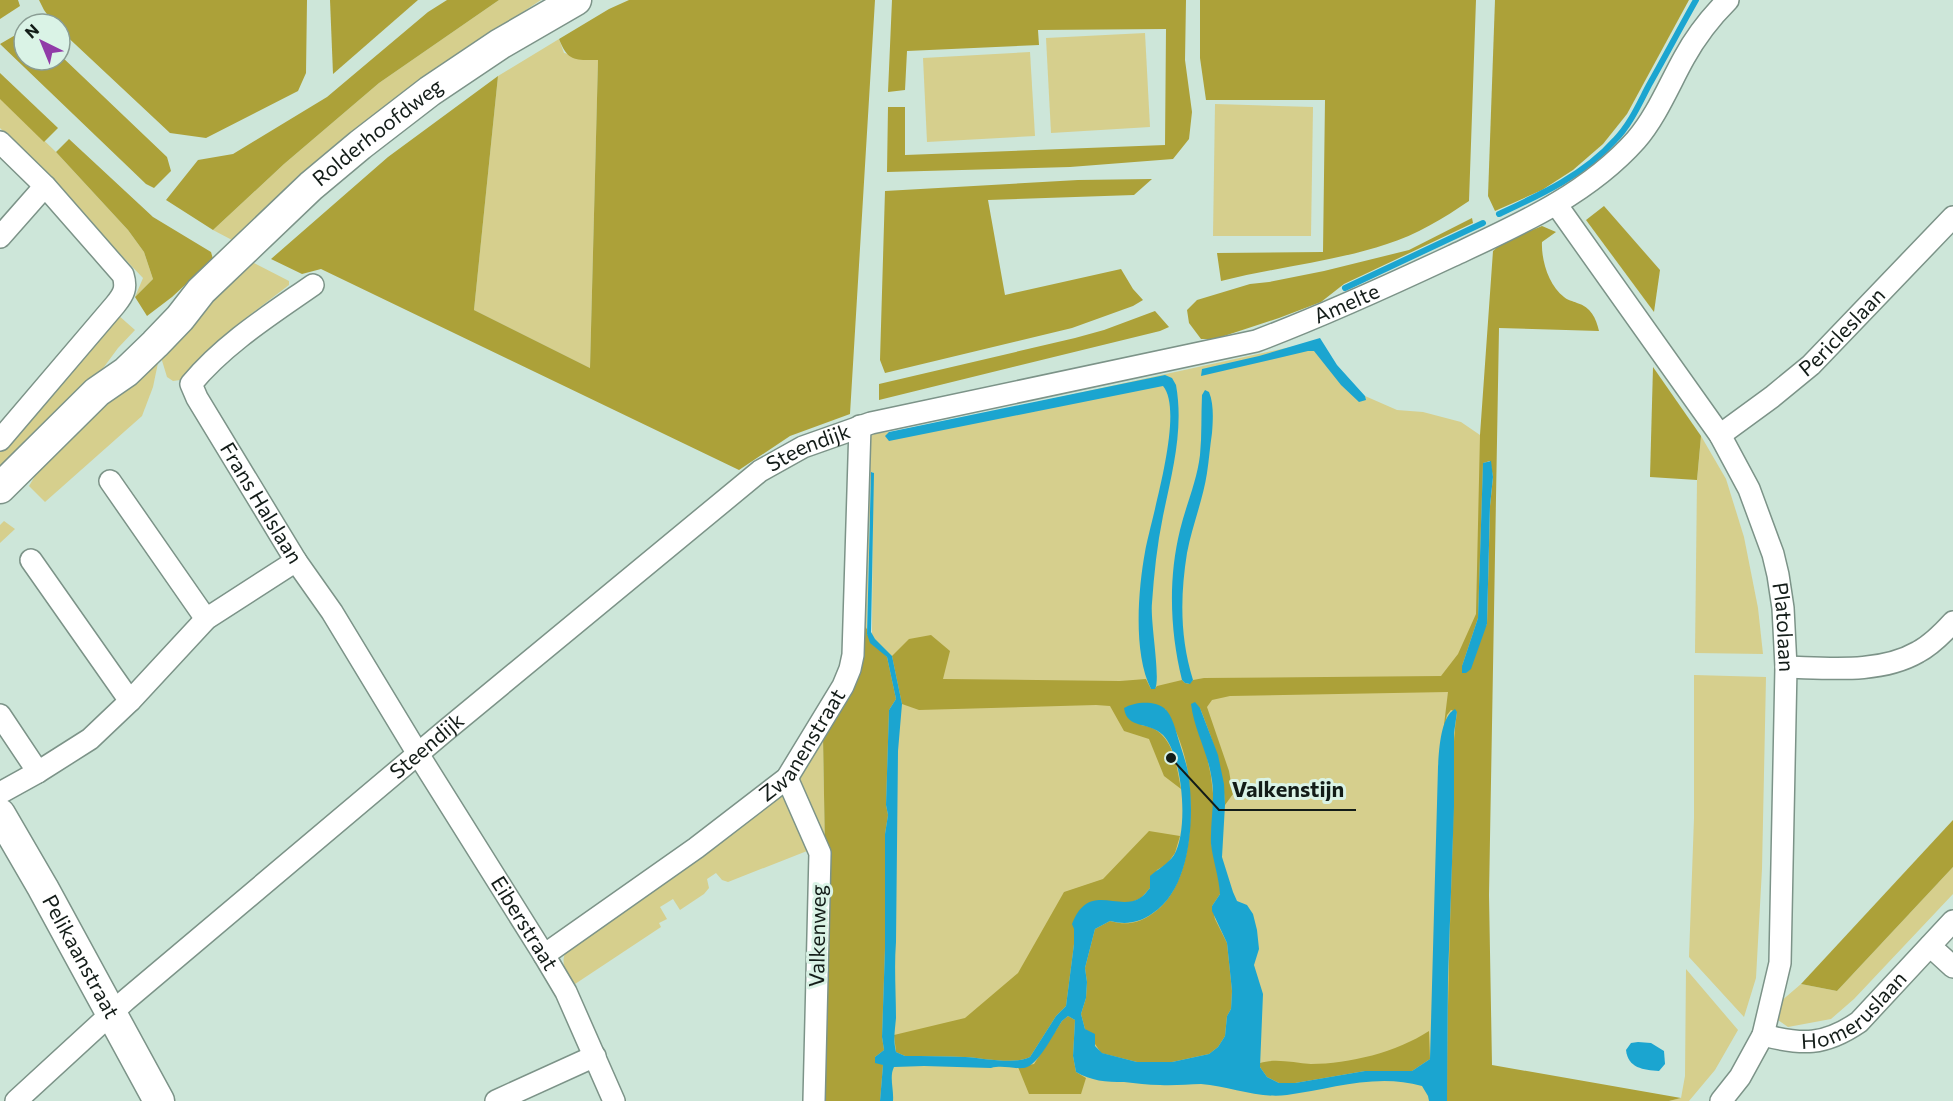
<svg xmlns="http://www.w3.org/2000/svg" width="1953" height="1101" font-family="Commissioner,sans-serif">
<style>
.green{fill:#d6cf8d}
.forest{fill:#aca139;fill-rule:evenodd}
.water{fill:#1ba5d0}
.lines{fill:none;stroke-linecap:round;stroke-linejoin:round}
.stream{stroke:#1ba5d0;stroke-width:6}
.street-casing{stroke:#7c9388;stroke-width:24}
.secondary-casing{stroke:#7c9388;stroke-width:33}
.street{stroke:#fff;stroke-width:21}
.secondary{stroke:#fff;stroke-width:30}
.labels{text-anchor:middle;stroke-width:6;stroke-linejoin:round;paint-order:stroke}
.street-label{font-size:21px;fill:#131c18;stroke:#daf3e6}
.leader{fill:none;stroke:#131c18;stroke-width:2}
.callout-dot{fill:#131c18;stroke:#daf3e6;stroke-width:2}
.callout-label{font-size:22px;text-anchor:middle;font-weight:bold;fill:#131c18;stroke:#daf3e6;stroke-width:6;stroke-linejoin:round;paint-order:stroke}
</style>
<rect width="100%" height="100%" fill="#cde6d9"/>
<g class="green">
<polygon points="499,0 541,0 445,63 341,141 232,240 213,230 284,164 379,83"/>
<polygon points="1145,33 1150,127 1051,133 1046,38"/>
<polygon points="559,39 564,53 598,60 590,368 474,310 498,76"/>
<polygon points="1030,52 1035,136 927,142 923,58"/>
<polygon points="0,98 56,152 128,230 144,252 153,279 135,297 143,278 0,128"/>
<polygon points="1215,104 1313,107 1311,236 1213,236"/>
<polygon points="254,263 289,281 289,285 246,318 180,380 173,381 167,377 160,354 248,265"/>
<polygon points="118,315 135,330 118,348 90,386 0,469 0,451 115,317"/>
<polygon points="1309,343 1365,400 1365,396 1397,410 1423,412 1461,422 1480,435 1480,441 1488,444 1461,1072 1613,1101 860,1101 872,634 873,472 871,473 867,629 863,624 870,437 875,433 889,432 889,434"/>
<polygon points="155,350 159,358 153,387 142,416 45,502 29,486 47,456"/>
<polygon points="1701,436 1726,479 1744,537 1758,608 1763,654 1695,653 1697,480"/>
<polygon points="4,521 15,529 0,543 0,525"/>
<polygon points="1694,675 1766,677 1762,869 1756,978 1744,1017 1689,957 1694,818"/>
<polygon points="823,737 825,852 798,774"/>
<path d="M778,794l10,3 21,52 -2,2 -79,31 -6,-2 -6,-7 -9,6 2,9 -5,6 -24,16 -7,-11 -13,8 7,12 -8,4 2,4 -86,57c-9,-13 -16,-20 -8,-35z"/>
<polygon points="1953,867 1953,894 1854,999 1831,1019 1788,1027 1778,1020 1773,1008 1801,984 1837,991"/>
<polygon points="1686,969 1738,1030 1715,1070 1689,1101 1669,1101 1681,1098 1685,1076"/>
</g>
<g class="forest">
<polygon points="0,0 18,0 20,6 0,19"/>
<polygon points="39,0 307,0 306,73 298,91 206,138 170,133 60,30 60,24 54,24 44,10"/>
<polygon points="330,0 418,0 333,74"/>
<polygon points="447,0 499,0 379,83 284,164 213,230 166,200 198,160 233,154 327,97 428,12"/>
<path d="M629,0h246l-25,414 -60,22 -51,34 -418,-201 -19,5 -31,-15 117,-102 110,-81 -24,234 116,58 8,-308c-23,0 -30,2 -39,-21l50,-30z"/>
<polygon points="892,0 1186,0 1185,60 1192,112 1189,139 1173,159 1070,167 887,172 888,107 905,107 905,155 1165,145 1166,29 1038,30 1039,45 907,51 905,90 888,92"/>
<path d="M1200,0h276l-7,201c-25,17 -53,34 -82,43 -54,18 -111,23 -166,37l-4,-28 106,-1 2,-152h-119l-6,-42z"/>
<polygon points="1495,0 1689,0 1627,114 1603,144 1573,170 1542,190 1495,211 1488,196"/>
<polygon points="24,30 24,60 60,60 60,55 167,157 171,171 154,188 146,184 0,44"/>
<polygon points="0,73 58,128 44,142 0,99"/>
<polygon points="69,139 153,217 211,252 213,259 172,297 147,316 135,297 153,279 144,252 128,230 56,152"/>
<polygon points="1152,179 1134,195 988,200 1005,295 1121,269 1133,289 1143,300 1133,306 1072,328 885,373 880,360 885,191 1078,180"/>
<polygon points="1604,206 1660,270 1654,312 1586,220"/>
<polygon points="1472,218 1473,223 1344,284 1321,302 1279,318 1215,339 1201,339 1189,323 1187,310 1197,300 1250,284 1269,282 1324,271 1409,250"/>
<path d="M1542,226l14,6 -14,10c-1,18 7,44 22,55 3,3 9,4 13,6 14,4 19,15 22,28l-100,-3 -10,567 3,170 189,33 -12,3h-222c0,-90 3,-180 6,-270 1,-40 -2,-80 4,-119l-6,-2 -4,5 -4,18 5,-41 -218,4 -18,4 -5,7 22,64 4,23 -8,11c-2,-37 -12,-64 -25,-97l6,44 5,24 3,26 -3,40 9,43v9l-8,12 3,13 12,24 5,48 -1,18 -4,7 -2,20 -7,11 -9,7 -37,8h-35l-36,-9 -16,-24 -4,-15 5,-16 1,-16 -2,-14 10,-39 15,-8c15,4 26,3 39,-5 43,-25 45,-99 39,-143 -3,-21 -12,-45 -23,-64l-24,16c32,4 35,38 40,64l-17,-13 -15,-37 -25,-8 -14,-25 -14,-1 -177,5 -17,-6 -10,-48 17,-17 22,-4 19,16 -7,28 177,2 26,-2 5,10h3l3,-3 25,-6 3,3 4,1 4,-4 11,-2 237,-2 17,-22 18,-40 4,-179 13,-184 10,-9zM1490,461l3,16 -3,29 -3,118 -25,42 16,-48 5,-155z"/>
<polygon points="1155,311 1169,327 1160,331 879,400 879,384 1075,338 1104,330"/>
<polygon points="1653,367 1701,436 1697,480 1650,477"/>
<polygon points="863,624 867,629 867,634 887,657 896,699 889,710 886,805 888,815 885,834 885,948 882,1037 884,1050 875,1057 883,1065 880,1101 821,1101 825,852 823,737"/>
<polygon points="1953,820 1953,867 1837,991 1801,984"/>
<path d="M1149,831l31,5 -5,17 -8,11 -10,6 -7,18 -9,10 -67,31v15l-8,62 -10,10 -26,41c-15,8 -47,1 -65,0 -20,-1 -40,-1 -60,-1l-9,-4 -2,-17 71,-17 53,-45 46,-81 39,-13z"/>
<polygon points="1068,1016 1075,1020 1073,1056 1076,1072 1086,1078 1081,1094 1029,1094 1018,1067 1034,1064 1062,1021"/>
<path d="M1429,1031l1,28 -18,12h-47l-70,12h-16l-12,-6 -7,-10v-4c16,-5 34,0 51,1 38,0 86,-12 118,-33z"/>
</g>
<g class="water">
<polygon points="1320,338 1337,365 1365,396 1366,400 1359,402 1341,385 1314,351 1308,351 1201,376 1202,369 1259,356"/>
<path d="M1165,375l7,3 4,7c8,45 -4,87 -13,131 -6,29 -9,58 -11,87 -2,18 9,76 3,86h-4c-18,-35 -13,-99 -6,-137 6,-34 40,-140 18,-166l-274,55 -4,-5 4,-4z"/>
<path d="M1205,390l4,2c5,12 4,28 3,41 -2,13 -3,27 -5,40 -4,27 -15,53 -20,80 -7,44 -7,85 6,127l-3,4 -5,-1 -3,-3c-12,-49 -14,-101 -2,-150 6,-25 17,-49 20,-75 2,-20 1,-40 2,-60z"/>
<polygon points="1491,461 1493,477 1490,506 1487,624 1471,669 1466,673 1462,673 1462,666 1478,618 1483,463"/>
<path d="M871,472l3,1 -3,159 4,7 17,17 10,48 -4,47 -2,191c-2,26 0,50 0,76 -1,12 -3,22 0,34l9,4c20,0 40,0 60,1 18,1 50,8 65,0l26,-41 10,-10 8,-62v-15l-2,-5c17,-43 45,-12 68,-26 4,-2 7,-7 10,-10v-12c8,-7 18,-12 24,-21 15,-25 9,-99 -11,-120 -14,-14 -36,-5 -39,-27 10,-6 30,-8 40,0 8,6 12,23 15,33 3,10 7,21 9,31 7,42 4,116 -35,141 -14,10 -27,12 -43,8l-15,8 -10,39 2,14 -1,16 -5,16 4,15 10,5v12l7,7 35,9h35l37,-8 9,-7 7,-11 2,-20 4,-7 1,-18 -5,-48 -15,-32v-5l8,-12c-1,-17 -7,-33 -9,-50 -1,-23 5,-46 0,-69 -4,-24 -17,-46 -20,-71l4,-2 5,6 18,47 6,29 1,21 -3,52 11,35 4,9 10,4 6,9 4,16 2,19 -5,16 9,29 -3,73 7,10 12,6h16l70,-12h47l18,-12 8,-292c1,-15 2,-50 17,-58l2,3 -3,21v73l-6,172 -1,123h-18l-1,-5 -6,-10c-46,-13 -90,3 -135,9 -29,4 -57,-9 -86,-11 -13,0 -27,2 -41,1 -12,0 -24,-2 -36,-3 -18,0 -33,-1 -48,-10l-3,-16 2,-36 -7,-4 -6,5c-8,12 -24,45 -38,47 -12,1 -21,-3 -33,0l-67,-2 -30,1c-5,10 0,22 -1,34h-13l3,-36 -8,-2v-6l9,-7 -2,-13 3,-89v-114l3,-19 -2,-10 3,-95 7,-11 -9,-42 -17,-14 -3,-9z"/>
<path d="M1638,1042l13,1 13,8 1,13 -6,7c-16,-1 -31,-3 -33,-21l5,-7z"/>
</g>
<g class="lines">
<g class="stream">
<path d="M1499,214c41,-19 85,-39 116,-74 15,-15 24,-36 34,-55 16,-28 31,-57 47,-85"/>
<polyline points="1345,288 1483,223"/>
</g>
<g class="street-casing">
<g id="street">
<path d="M0,142l45,44 78,89c4,13 1,19 -8,30l-115,135"/>
<path id="s1" d="M1556,204l164,231 29,54 24,65 5,21 5,33 3,59 -6,296 -17,72 -23,42 -19,24"/>
<polyline points="0,237 45,186"/>
<path id="s2" d="M313,285c-43,30 -89,59 -122,99l6,14 99,163 36,51 86,142 126,201 22,37 48,109"/>
<path id="s3" d="M1720,435l52,-38 39,-32 142,-148"/>
<polyline points="110,481 206,619"/>
<polyline points="31,560 130,701"/>
<path d="M1786,667c42,1 94,7 132,-15 13,-7 25,-19 35,-30"/>
<polyline points="0,715 38,772"/>
<polyline points="787,778 820,853 814,1101"/>
<polyline points="0,793 38,772 90,739 130,701 206,619 296,561"/>
<polyline points="1930,946 1953,967"/>
<path id="s4" d="M544,955l152,-107 91,-70 56,-92 7,-17 3,-14 7,-229"/>
<path id="s5" d="M1763,1035c39,10 61,11 96,-13l94,-101"/>
<path id="s6" d="M16,1101l110,-101 319,-269 315,-260 43,-24 68,-24 385,-82c67,-25 132,-55 196,-85 66,-31 135,-61 184,-116 20,-23 33,-55 48,-82 12,-22 27,-41 44,-58"/>
<polyline points="496,1101 595,1056"/>
</g>
</g>
<g class="secondary-casing">
<g id="secondary">
<path id="s7" d="M0,488l97,-96 29,-20 29,-28 25,-26 21,-27 110,-105 49,-41 70,-54 70,-47 76,-44"/>
<path id="s8" d="M0,814l43,74 116,213"/>
</g>
</g>
<use href="#street" class="street"/>
<use href="#secondary" class="secondary"/>
</g>
<g class="labels">
<g class="street-label">
<text dy="7" stroke="none"><textPath href="#s7" startOffset="520">Rolderhoofdweg</textPath></text>
<text dy="7" stroke="none"><textPath href="#s6" startOffset="1588">Amelte</textPath></text>
<text dy="7" stroke="none"><textPath href="#s3" startOffset="160">Pericleslaan</textPath></text>
<text dy="7" stroke="none"><textPath href="#s6" startOffset="1029">Steendijk</textPath></text>
<text dy="7" stroke="none"><textPath href="#s2" startOffset="296">Frans Halslaan</textPath></text>
<text dy="7" stroke="none"><textPath href="#s1" startOffset="488">Platolaan</textPath></text>
<text dy="7" stroke="none"><textPath href="#s4" startOffset="336">Zwanenstraat</textPath></text>
<text dy="7" stroke="none"><textPath href="#s6" startOffset="543">Steendijk</textPath></text>
<text dy="7" stroke="none"><textPath href="#s2" startOffset="792">Eiberstraat</textPath></text>
<text transform="translate(818 936) rotate(-89)" y="7">Valkenweg</text>
<text dy="7" stroke="none"><textPath href="#s8" startOffset="164">Pelikaanstraat</textPath></text>
<text dy="7" stroke="none"><textPath href="#s5" startOffset="102">Homeruslaan</textPath></text>
</g>
</g>
<path class="leader" d="M1171 758L1219 810H1356"/>
<circle class="callout-dot" cx="1171" cy="758" r="6"/>
<g class="callout-label">
<text x="1288" y="797">Valkenstijn</text>
</g>
<g transform="translate(42 42) rotate(317)"><circle r="28" fill="#daf3e6" stroke="#8a9d94" stroke-width="1.5"/>
<path d="M0-4.5L10 22L0 15L-10 22Z" fill="#913ba8"/>
<text y="-9" font-size="16" font-weight="bold" text-anchor="middle" fill="#131c18">N</text>
</g>
</svg>
